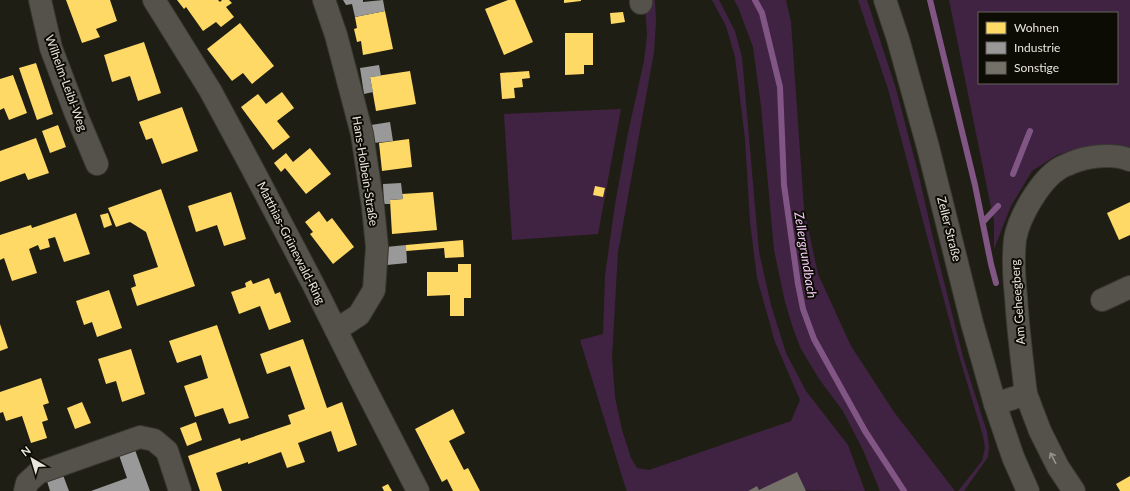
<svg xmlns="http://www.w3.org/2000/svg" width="1130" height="491" font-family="Lato,sans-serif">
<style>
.green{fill:#402342;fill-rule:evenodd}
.homes{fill:#ffd966}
.industry{fill:#999}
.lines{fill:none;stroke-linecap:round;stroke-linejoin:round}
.stream{stroke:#815685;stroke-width:6}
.building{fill:#737168}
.minor-casing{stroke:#3a3831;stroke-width:24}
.minor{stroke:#54524a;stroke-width:22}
.oneway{stroke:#97958b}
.labels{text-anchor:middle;stroke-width:4;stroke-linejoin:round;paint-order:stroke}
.street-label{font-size:12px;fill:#e9e7db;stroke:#0c0b04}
.water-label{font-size:13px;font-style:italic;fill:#f8cdfc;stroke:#0c0b04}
</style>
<rect width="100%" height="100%" fill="#1f1e14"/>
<g class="green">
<polygon points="645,0 655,0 656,21 654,52 618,252 612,357 615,397 622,430 631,458 637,468 649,470 791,421 800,400 775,342 757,278 750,222 745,139 735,57 726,26 712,0 719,0 735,31 742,57 759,252 771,305 786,353 806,391 848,445 865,491 759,490 757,486 748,491 627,491 625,486 580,340 603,334 605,276 615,204 628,133 644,61 647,35"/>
<polygon points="734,0 786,0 791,22 804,209 818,274 851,346 894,412 955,491 880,491 863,450 843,411 819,379 800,347 792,325 785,302 774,250 761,106 753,47 738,7"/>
<polygon points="858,0 867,0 896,89 919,176 933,238 963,357 987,432 989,446 988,457 964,491 958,491 982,461 985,448 983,436 957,349 888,89"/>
<path d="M949,0h181v147h-46l-27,8 -25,16 -21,35 -17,43v-27zM979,13h138v70h-138z"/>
<polygon points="621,109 598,234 512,240 504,114"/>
</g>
<g class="homes">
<polygon points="66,0 110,0 117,21 96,29 100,37 82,43"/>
<polygon points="177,0 218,0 220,2 222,0 229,0 232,3 226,7 234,17 221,27 216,22 203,31 186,7 184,9"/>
<polygon points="508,0 515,0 533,42 504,55 485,9"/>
<polygon points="564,0 581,0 581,1 564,3"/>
<polygon points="385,11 393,49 363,55 361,41 357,42 354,29 357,28 355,17"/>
<polygon points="623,12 625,22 611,24 610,13"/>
<polygon points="240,23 274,66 252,84 243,73 232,81 207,49"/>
<polygon points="565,33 593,33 593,65 584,65 584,74 565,75"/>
<polygon points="144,42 161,93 138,101 130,76 112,82 104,55"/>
<polygon points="36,63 53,114 37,120 19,68"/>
<polygon points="410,71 416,104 376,111 370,77"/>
<polygon points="529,71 530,78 522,79 523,87 514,88 515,98 502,99 500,73"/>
<polygon points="13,75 27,113 9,120 4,108 0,110 0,79"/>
<polygon points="282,92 294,108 277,121 290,137 273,150 241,107 258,94 266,104"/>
<polygon points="182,107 198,151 162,164 152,138 146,140 139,122"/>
<polygon points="58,125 66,147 50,153 42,131"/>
<polygon points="36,138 49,173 28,180 25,173 0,182 0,151"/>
<polygon points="409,139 412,167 382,171 379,143"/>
<polygon points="310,148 331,174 306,194 285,168 281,172 274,163 286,153 293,162"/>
<polygon points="595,186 605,188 603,197 593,195"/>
<polygon points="161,189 195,286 137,306 131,288 136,286 133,275 158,267 146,232 130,222 116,227 108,208"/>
<polygon points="231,192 246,239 224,246 217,225 196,232 188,206"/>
<polygon points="433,192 437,230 392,234 390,200 403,199 402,194"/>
<polygon points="1130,202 1130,235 1119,240 1107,213"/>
<polygon points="319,211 327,222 332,218 354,247 333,264 310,234 313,232 305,222"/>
<polygon points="76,213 90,254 64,262 55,237 48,239 50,247 40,250 38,245 29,249 37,273 12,281 4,258 0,260 0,235 31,225 32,228"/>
<polygon points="108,213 112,225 104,228 100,215"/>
<polygon points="463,240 464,257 445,258 444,248 406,251 406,245"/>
<polygon points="458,264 471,264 471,298 464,298 464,316 450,316 450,295 427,296 427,272 458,272"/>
<polygon points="269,278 275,294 280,292 291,322 269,330 260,306 239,314 231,292 246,287 245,283 251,280 253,284"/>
<polygon points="109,290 122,328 97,337 92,322 84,325 76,301"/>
<polygon points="0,324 8,348 0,351"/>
<polygon points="217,325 249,418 229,424 223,408 195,417 184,386 208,378 201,355 177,363 169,341"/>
<polygon points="303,339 327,408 342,402 357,445 338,452 331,431 298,443 305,462 287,468 281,452 248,464 248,462 216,473 222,491 200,491 188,456 240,438 241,441 291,424 288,415 305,409 290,366 267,374 260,354"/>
<polygon points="131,349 145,394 122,402 116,381 106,384 98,359"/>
<polygon points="41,378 49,403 43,405 48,420 42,422 47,438 31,443 22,416 6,421 3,412 0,413 0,392"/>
<polygon points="82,402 91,423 75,429 67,408"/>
<polygon points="453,409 465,433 449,441 464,470 468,468 480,491 453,491 447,479 442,482 415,429"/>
<polygon points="196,422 202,440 187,446 180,428"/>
<polygon points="1130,476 1130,491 1120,491 1116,484"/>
<polygon points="388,484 392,491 384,491 382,487"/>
</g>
<g class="industry">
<polygon points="343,0 363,0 363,2 383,0 385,11 355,17 352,4 346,5"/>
<polygon points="379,65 381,76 370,77 373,92 364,94 360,68"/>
<polygon points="390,122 393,141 373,143 371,125"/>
<polygon points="401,183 403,199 390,200 390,204 384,204 383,184"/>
<polygon points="406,245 407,263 387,265 386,247"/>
<polygon points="135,450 150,491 91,491 127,478 119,455"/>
<polygon points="63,475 69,491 50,491 47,481"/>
</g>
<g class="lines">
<g class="stream">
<polyline points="755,0 762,13 780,87 784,185 798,284 803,309 814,339 865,431 904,491"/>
<polyline points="930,0 975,185 991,264 996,283"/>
<polyline points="1013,174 1030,131"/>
<polyline points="983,222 998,206"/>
</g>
</g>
<polygon class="building" points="797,472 806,491 748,491 757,486 759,490"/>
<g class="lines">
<g class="minor-casing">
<g id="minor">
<polyline points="40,0 51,48 76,114 97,164"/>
<polyline points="154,0 210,90 251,166 313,284 362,382 418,491"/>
<polyline points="324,0 336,35 362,134 373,207 377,247 374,290 359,315 336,330"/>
<polyline points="641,0 641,3"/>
<polyline points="885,0 898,39 928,147 972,323 995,404 1013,457 1028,491"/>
<polyline points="1102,300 1130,287"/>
<polyline points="1026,394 1040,431 1058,467 1074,491"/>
<path d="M995,404l31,-10c-4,-32 -8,-65 -10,-97 -2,-19 -3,-39 -1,-58 4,-22 25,-59 45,-71 3,-2 7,-3 11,-5 16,-7 42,-10 59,-3"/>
<polyline points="25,491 27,483 38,473 140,437 154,440 167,451 180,491"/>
</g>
</g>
<use href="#minor" class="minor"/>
</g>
<defs><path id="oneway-shaft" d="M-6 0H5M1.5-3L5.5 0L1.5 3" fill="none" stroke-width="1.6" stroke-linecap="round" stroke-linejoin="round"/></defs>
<use class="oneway" href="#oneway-shaft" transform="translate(1053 458) rotate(-117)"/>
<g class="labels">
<g class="street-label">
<text transform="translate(66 83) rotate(70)" y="4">Wilhelm-Leibl-Weg</text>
<text transform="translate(365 171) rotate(81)" y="4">Hans-Holbein-Straße</text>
<text transform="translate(949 229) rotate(76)" y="4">Zeller Straße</text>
<text transform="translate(291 243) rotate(63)" y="4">Matthias-Grünewald-Ring</text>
<text transform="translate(1018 302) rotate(-94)" y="4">Am Geheegberg</text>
</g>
<g class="water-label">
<text transform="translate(806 255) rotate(81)" y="5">Zellergrundbach</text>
</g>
</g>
<rect x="978" y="12" width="140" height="72" fill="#0c0b04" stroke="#64635a"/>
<rect x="986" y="22" width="20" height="12" fill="#ffd966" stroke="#64635a"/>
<text x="1014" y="32" font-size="12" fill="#e9e7db">Wohnen</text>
<rect x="986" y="42" width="20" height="12" fill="#999999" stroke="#64635a"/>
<text x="1014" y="52" font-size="12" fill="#e9e7db">Industrie</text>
<rect x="986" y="62" width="20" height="12" fill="#737168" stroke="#64635a"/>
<text x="1014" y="72" font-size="12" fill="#e9e7db">Sonstige</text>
<g transform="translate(32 459) rotate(322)" stroke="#0c0b04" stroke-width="3" paint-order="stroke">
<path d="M0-3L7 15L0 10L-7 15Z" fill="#e9e7db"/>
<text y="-6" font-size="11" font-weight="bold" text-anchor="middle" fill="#e9e7db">N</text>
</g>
</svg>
